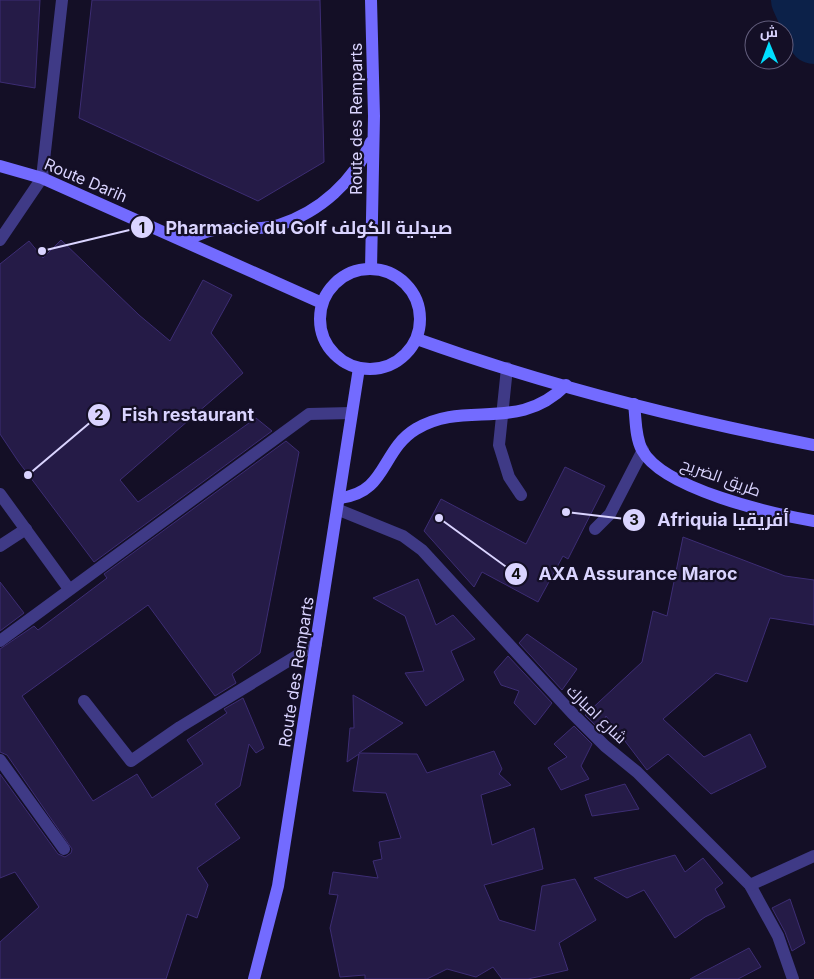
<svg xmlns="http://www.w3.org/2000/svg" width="814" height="979" font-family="Inter,Cairo,sans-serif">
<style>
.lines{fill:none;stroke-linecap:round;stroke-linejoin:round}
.river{stroke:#0c2149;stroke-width:52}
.building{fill:#251b47;stroke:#3d2d74}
.lane{stroke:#3f3a86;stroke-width:12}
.street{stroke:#3f3a86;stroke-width:12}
.secondary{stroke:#736bff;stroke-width:12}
.labels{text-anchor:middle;stroke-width:4.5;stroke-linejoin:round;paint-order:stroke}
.street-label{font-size:16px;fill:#dad4ff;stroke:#140f26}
.leader{fill:none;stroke:#dad4ff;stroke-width:2}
.callout-dot{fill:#dad4ff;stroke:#140f26;stroke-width:2}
.mark-label{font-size:15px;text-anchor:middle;font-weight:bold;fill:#111}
.callout-label{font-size:18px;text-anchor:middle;font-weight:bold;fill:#dad4ff;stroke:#140f26;stroke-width:4.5;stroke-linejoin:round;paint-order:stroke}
</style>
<rect width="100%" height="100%" fill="#140f26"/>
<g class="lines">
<polyline class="river" points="797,0 814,38"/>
</g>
<g class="building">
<polygon points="0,0 40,0 35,88 0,82"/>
<polygon points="92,0 320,0 324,162 258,201 79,118"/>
<polygon points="61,240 139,315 170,341 203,280 232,295 211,333 243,373 120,480 138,502 256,418 272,431 94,562 18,461 0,434 0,264 29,241 43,258"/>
<polygon points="286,441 299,452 260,653 232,674 236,683 215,696 148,605 22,696 93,801 137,774 152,798 203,764 187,740 227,713 224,709 243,698 264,748 256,753 249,744 240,786 215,804 240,838 197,868 208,885 197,918 187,914 166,979 0,979 0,942 39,907 15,872 0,878 0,774 58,854 65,857 71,853 72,849 7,755 0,752 0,649 34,626 38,630 107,578 104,574"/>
<polygon points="565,467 605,486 568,559 563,556 538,602 482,572 474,587 424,531 441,499 526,544"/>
<polygon points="683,537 785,576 814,580 814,625 770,618 747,682 716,673 663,719 704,757 750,734 766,767 711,794 668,754 647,770 606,716 599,729 585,715 642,662 653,611 667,616"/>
<polygon points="418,579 436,625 453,615 475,639 451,651 464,680 426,706 405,673 424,671 405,616 373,598"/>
<polygon points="0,582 24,613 0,631"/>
<polygon points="527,634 577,669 562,690 519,643"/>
<polygon points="508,656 552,703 535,725 514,703 519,691 501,685 494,672"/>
<polygon points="353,695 403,723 359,753 417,754 427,773 494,751 502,769 499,774 511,785 481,795 492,845 534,828 543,869 484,885 499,920 535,931 542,886 575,879 596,920 559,943 568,970 528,979 502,979 493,967 476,977 447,969 427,979 365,979 365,975 340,977 330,928 338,895 329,894 333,872 378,878 373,861 382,859 379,842 401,838 386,793 353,791 359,754 347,762 350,728 354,728"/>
<polygon points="574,726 592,744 581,766 589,779 561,790 548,768 567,757 554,744"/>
<polygon points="625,784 639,809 592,816 585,795"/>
<polygon points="675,855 685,872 703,858 723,883 715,889 725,907 705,917 675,938 644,890 627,898 594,878"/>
<polygon points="790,899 805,943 792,951 785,932 772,908"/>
<polygon points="749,948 761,967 738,979 690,979"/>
</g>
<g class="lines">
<g class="lane">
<polyline points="42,178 62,0"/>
<polyline points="507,368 499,445 509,477 521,495"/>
<polyline points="595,529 610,514 643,450"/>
<polyline points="0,546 26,529"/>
<polyline points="84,701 131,761 180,727 316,644"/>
<polyline points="0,760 64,849"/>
</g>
<g class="street">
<polyline points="0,240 42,178"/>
<polyline points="0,494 69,589"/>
<polyline points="339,510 403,536 422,550 572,713 605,746 637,772 750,885 778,936 793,979"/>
<polyline points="0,641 309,414 351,413"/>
<polyline points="750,885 814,856"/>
</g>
<g class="secondary">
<polyline points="0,166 42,178 322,303"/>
<path d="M185,240c9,-3 20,-9 29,-10 21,-3 45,1 65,-5 41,-13 75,-44 92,-83"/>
<circle cx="370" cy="319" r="50"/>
<polyline points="371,269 374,116 371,0"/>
<path d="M417,339c128,46 263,80 397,106"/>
<path d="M634,404c2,15 1,33 8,46 21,39 130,64 172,71"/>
<path d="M340,498c47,-5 41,-48 76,-69 50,-30 101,5 150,-44"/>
<polyline points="254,979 278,886 359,368"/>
</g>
</g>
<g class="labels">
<g class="street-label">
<text transform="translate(356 119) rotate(-90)" y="6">Route des Remparts</text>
<text transform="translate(86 180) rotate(23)" y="6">Route Darih</text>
<text transform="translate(721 477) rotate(20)" y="6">طريق الضريح</text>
<text transform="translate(296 672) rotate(-81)" y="6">Route des Remparts</text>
<text transform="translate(597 714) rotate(44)" y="6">شارع امبارك</text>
</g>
</g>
<path class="leader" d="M42 251L142 227M28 475L99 415M566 512L634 520M439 518L516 574"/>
<g class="callout-dot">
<circle cx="42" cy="251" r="5"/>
<circle cx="28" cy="475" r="5"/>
<circle cx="566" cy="512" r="5"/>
<circle cx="439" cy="518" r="5"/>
<circle cx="142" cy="227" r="12"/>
<circle cx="99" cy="415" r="12"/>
<circle cx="634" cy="520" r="12"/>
<circle cx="516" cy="574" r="12"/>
</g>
<g class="mark-label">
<text x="142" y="233">1</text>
<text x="99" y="420">2</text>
<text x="634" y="525">3</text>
<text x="516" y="579">4</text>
</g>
<g class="callout-label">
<text x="309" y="234">Pharmacie du Golf صيدلية الكولف</text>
<text x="188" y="421">Fish restaurant</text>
<text x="723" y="526">Afriquia أفريقيا</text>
<text x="638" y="580">AXA Assurance Maroc</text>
</g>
<g transform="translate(769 45) rotate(359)"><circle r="24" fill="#140f26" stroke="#635e7d"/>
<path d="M0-4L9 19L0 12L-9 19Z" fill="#00dfff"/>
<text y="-8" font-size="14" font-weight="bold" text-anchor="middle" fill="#dad4ff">ش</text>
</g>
</svg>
